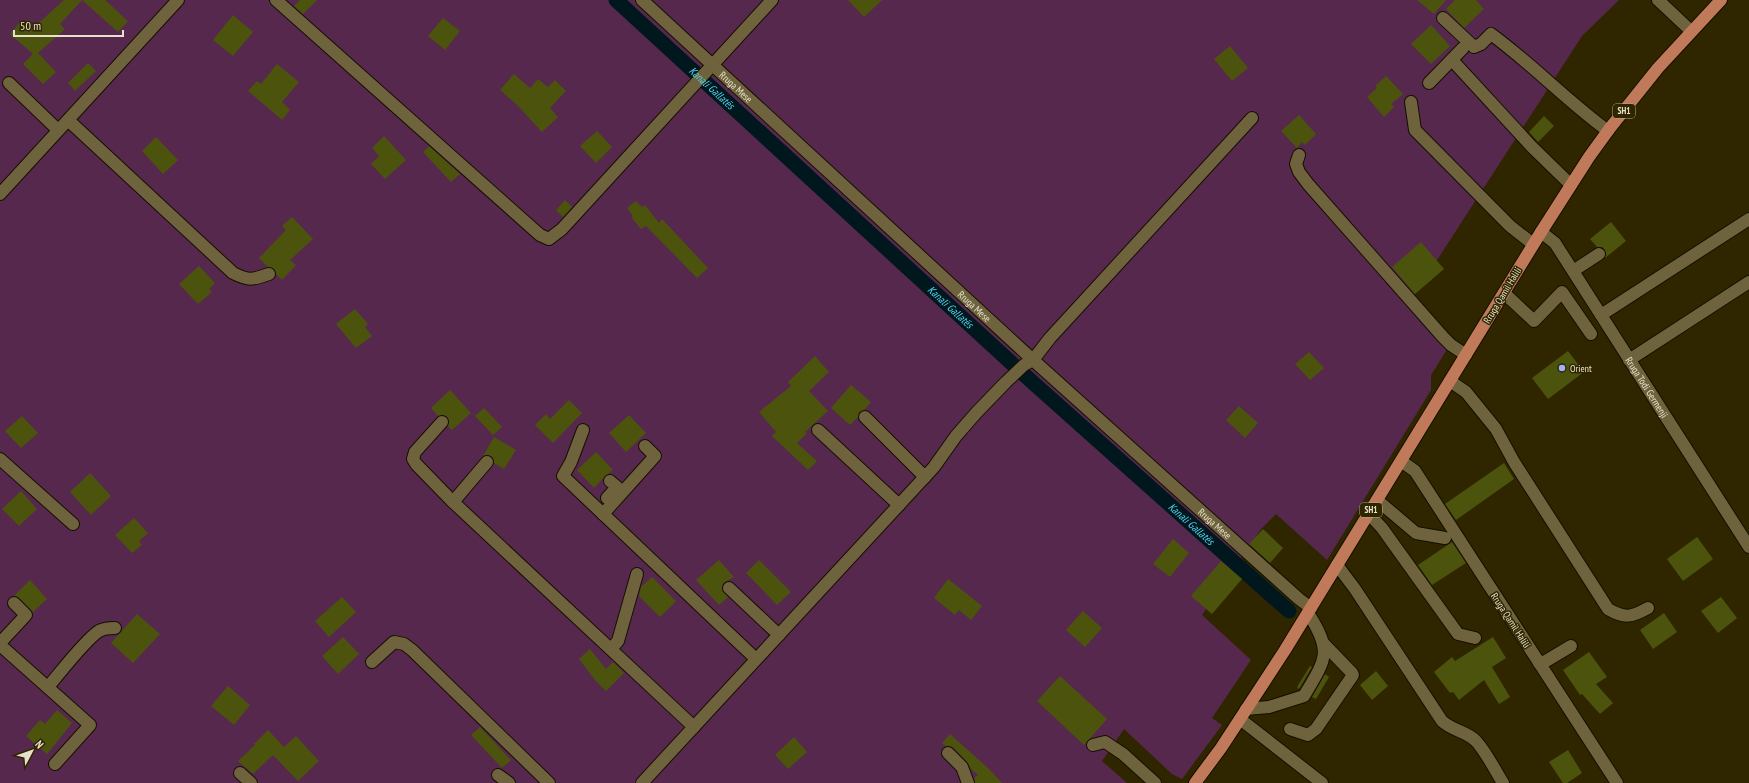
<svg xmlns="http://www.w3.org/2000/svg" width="1749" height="783" font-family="'PT Sans Narrow',sans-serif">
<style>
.green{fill:#57284d}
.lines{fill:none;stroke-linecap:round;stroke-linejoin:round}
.canal{stroke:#00171d;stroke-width:15}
.building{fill:#4c530c}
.minor-casing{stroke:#140f00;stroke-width:14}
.major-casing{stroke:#140f00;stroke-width:14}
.minor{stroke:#6e633c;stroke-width:12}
.major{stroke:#c07a5a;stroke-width:12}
.poi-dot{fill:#a4b2fc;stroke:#2f2600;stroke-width:1.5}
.labels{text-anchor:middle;stroke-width:3;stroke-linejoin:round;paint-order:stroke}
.shield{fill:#2f2600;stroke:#b0a98f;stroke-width:1}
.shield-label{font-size:9px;font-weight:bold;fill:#e7e1cc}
.street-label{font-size:10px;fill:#e7e1cc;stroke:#2f2600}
.poi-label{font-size:10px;fill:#e7e1cc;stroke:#2f2600;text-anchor:start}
.water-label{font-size:11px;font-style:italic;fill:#50d3f0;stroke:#2f2600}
</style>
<rect width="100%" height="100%" fill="#2f2600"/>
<polygon class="green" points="0,0 1619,0 1582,36 1408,305 1448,348 1431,375 1431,390 1327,560 1276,514 1261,529 1202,615 1251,660 1212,718 1222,725 1182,779 1172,774 1124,729 1102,761 1127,783 0,783"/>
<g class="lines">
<path class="canal" id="s1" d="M616,0l414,380 259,231"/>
</g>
<g class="building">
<polygon points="64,0 105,0 128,21 118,32 82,0 60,24 65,29 38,53 56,72 43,84 23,64 33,54 10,34 20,22 30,31"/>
<polygon points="300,0 317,0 303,14 294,6"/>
<polygon points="848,0 882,0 864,17"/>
<polygon points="1417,0 1446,0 1434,14"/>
<polygon points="1455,0 1476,0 1484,9 1464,28 1446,9"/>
<polygon points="233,15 253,32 233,56 213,40"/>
<polygon points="443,18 460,31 445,50 428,36"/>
<polygon points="1431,25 1450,46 1431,64 1411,44"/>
<polygon points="1230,46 1248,68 1232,81 1214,59"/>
<polygon points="88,63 96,71 75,91 68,83"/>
<polygon points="277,64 299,82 282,102 290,110 282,120 248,91 257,81 261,84"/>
<polygon points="514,74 530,88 538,79 548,87 555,80 566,91 550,108 558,117 542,132 518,106 500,90"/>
<polygon points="1386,76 1403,94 1391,104 1394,107 1384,117 1367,97 1377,88 1375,86"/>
<polygon points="1299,115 1316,134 1305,145 1302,142 1297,148 1281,131"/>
<polygon points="1544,116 1554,126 1538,142 1529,132"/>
<polygon points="597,131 612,147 596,163 580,146"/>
<polygon points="384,136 406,160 385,179 371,164 379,156 372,148"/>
<polygon points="156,137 178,160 163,174 142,151"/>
<polygon points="429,146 460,174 451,182 423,152"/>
<polygon points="565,200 572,207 563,217 556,210"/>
<polygon points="636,201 642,207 645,205 659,223 662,219 708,268 697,278 646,226 641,229 631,217 633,216 627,208"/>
<polygon points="292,217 313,239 290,260 296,265 282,280 276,274 274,269 268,267 259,258 286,230 282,226"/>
<polygon points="1611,222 1626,241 1605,258 1605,250 1602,247 1597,247 1590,239"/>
<polygon points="1421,242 1444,269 1415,294 1392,267"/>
<polygon points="199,266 215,283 209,289 212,292 198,304 179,284"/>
<polygon points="355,309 368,324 365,327 372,336 356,348 336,324"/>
<polygon points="1568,351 1584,372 1548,399 1532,378"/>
<polygon points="1309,352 1324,368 1310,380 1295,364"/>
<polygon points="815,356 829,372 809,391 828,411 805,432 807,433 797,443 817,461 808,470 772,436 776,432 759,412 791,386 788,382"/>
<polygon points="851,385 871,402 864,410 859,412 858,417 850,425 831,408"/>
<polygon points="450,390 471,413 452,430 448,426 449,420 447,417 443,415 438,416 431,408"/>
<polygon points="569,400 582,413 553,443 535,425 546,414 550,419"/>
<polygon points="1239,406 1258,423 1245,438 1226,420"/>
<polygon points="484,408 502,427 493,435 475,416"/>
<polygon points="629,415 646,433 626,452 609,433"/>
<polygon points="22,416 38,433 21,448 5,431"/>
<polygon points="494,437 516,450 504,469 494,463 492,456 488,455 483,456"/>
<polygon points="596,452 613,470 605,476 594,488 577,470"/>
<polygon points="1504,463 1514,479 1456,520 1445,504"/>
<polygon points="90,473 111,496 91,515 70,492"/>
<polygon points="21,491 37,509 19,526 2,509"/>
<polygon points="134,518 148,533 139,541 142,545 132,553 115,535"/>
<polygon points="1263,529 1283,548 1270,563 1249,544"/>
<polygon points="1697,537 1713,559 1683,581 1667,559"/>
<polygon points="1173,539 1189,553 1170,577 1153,564"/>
<polygon points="1452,542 1466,563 1432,585 1418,565"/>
<polygon points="719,560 734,577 723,583 722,591 728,597 719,605 696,580"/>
<polygon points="759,560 791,592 777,605 746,573"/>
<polygon points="1221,561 1242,579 1212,614 1191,596"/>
<polygon points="652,577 676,601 660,617 639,596 641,587"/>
<polygon points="948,579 982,606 971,620 959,610 955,615 934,598"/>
<polygon points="30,580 47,599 33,612 19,598 14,596"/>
<polygon points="342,597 356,612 329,637 315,621"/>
<polygon points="1721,597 1737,618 1718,633 1701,611"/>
<polygon points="1083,611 1102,628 1085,647 1066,630"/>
<polygon points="1664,613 1677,632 1653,649 1640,630"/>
<polygon points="137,614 160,634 133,663 111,643"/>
<polygon points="343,637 359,654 338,674 322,656"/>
<polygon points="1493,637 1506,658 1492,667 1510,697 1499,704 1484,680 1459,700 1453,692 1450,693 1434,672 1452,657 1455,661"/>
<polygon points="590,649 606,669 613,662 624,673 606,691 595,680 579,659"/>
<polygon points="1589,652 1607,677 1596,684 1613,703 1600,714 1582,694 1580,695 1563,670"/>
<polygon points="1310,666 1312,667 1299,689 1297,687"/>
<polygon points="1376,671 1388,686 1372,700 1360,685"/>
<polygon points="1325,674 1329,677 1316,699 1312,697"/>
<polygon points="1060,676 1107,719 1084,745 1037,701"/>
<polygon points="228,686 250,705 234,725 211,706"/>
<polygon points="57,710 72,723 47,754 26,736 40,720 45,724"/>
<polygon points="480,727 511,760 502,768 471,735"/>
<polygon points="268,730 284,747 296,736 319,761 298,781 273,755 253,774 238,761 255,745 254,744"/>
<polygon points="950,734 989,769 1002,783 975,783 974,778 978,775 971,769 967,762 953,747 946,746 942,743"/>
<polygon points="794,737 807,752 788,769 775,755"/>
<polygon points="1568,750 1582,773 1567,783 1563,783 1549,762"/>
</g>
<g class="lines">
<g class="minor-casing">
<g id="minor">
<polyline points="276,0 540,235 549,239 562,229 772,0"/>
<path id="s2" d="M642,0l391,360 266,239 12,9"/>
<polyline points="1658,0 1691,31"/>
<path d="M1443,18l31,29 7,-3 10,-10c41,30 76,67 117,97"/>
<polyline points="1452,60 1532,147 1571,185"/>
<polyline points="9,83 58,130"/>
<polyline points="1429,83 1463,48"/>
<polyline points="1411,102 1415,130 1510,226 1533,244"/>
<path d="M68,120l165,153c16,8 19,7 36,1"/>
<polyline points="1299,155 1296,164 1299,172 1308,184 1443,337 1451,345 1466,355"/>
<polyline points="0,194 178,0"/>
<path id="s3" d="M1541,232l14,11 194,304"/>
<polyline points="1573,271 1599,254"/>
<polyline points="1504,293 1534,321 1562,292 1591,334"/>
<polyline points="1601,315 1749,219"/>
<polyline points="1629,360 1749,282"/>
<path d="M1450,381l16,11 30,37 18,33 94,147c17,10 24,8 40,-1"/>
<polyline points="865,417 925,477"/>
<polyline points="442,422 415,452 413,459 416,464 453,502 694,727"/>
<polyline points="583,430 571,462 563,476 756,659"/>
<polyline points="818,430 899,505"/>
<polyline points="0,459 73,524"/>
<polyline points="1401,461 1415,471 1617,783"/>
<polyline points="607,498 617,487 610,481"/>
<polyline points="1377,500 1416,533 1445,538"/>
<polyline points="453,502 487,462"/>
<polyline points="603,514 655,456 645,446"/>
<polyline points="1369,514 1382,528 1458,634 1475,638"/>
<path d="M1337,565l18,24 87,132c11,10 24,10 34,20 10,11 19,29 27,42"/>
<polyline points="729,588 779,635"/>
<polyline points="0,643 26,615 14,603"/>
<polyline points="0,645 90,725 55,764"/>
<polyline points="611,649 618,641 637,574"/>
<polyline points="372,662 394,642 404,644 412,650 549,783"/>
<polyline points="1539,663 1546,661 1571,646"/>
<path d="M48,687c12,-14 37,-47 51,-56 5,-3 10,-3 16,-3"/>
<path d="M1246,709l23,-2 35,-11c22,-37 29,-44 4,-83"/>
<polyline points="1240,719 1322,783"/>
<polyline points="1290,729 1308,735 1316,729 1353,675 1352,673 1323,643"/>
<polyline points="1093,745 1105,742 1123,754 1155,783"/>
<polyline points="948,753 962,767 968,783"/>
<polyline points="240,773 251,783"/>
<polyline points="498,775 509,783"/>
<polyline points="642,783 934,467 956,436 977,412 1006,382 1024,365 1033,360 1050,338 1252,118"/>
</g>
</g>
<g class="major-casing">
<polyline id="major" points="1195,783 1221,748 1285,650 1541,232 1589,157 1610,128 1658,68 1721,0"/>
</g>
<use href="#minor" class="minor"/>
<use href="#major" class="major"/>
</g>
<circle class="poi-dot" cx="1562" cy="368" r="4"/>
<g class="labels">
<g class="shield">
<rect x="1613" y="104" width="22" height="14" rx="3"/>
<rect x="1360" y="503" width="22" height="14" rx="3"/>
</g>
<g class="shield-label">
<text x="1624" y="114">SH1</text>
<text x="1371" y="513">SH1</text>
</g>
<g class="street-label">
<text dy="4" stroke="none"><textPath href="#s2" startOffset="128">Rruga Mese</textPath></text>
<text transform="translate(1502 295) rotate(-59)" y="4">Rruga Qamil Halili</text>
<text dy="4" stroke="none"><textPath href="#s2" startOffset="452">Rruga Mese</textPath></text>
<text dy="4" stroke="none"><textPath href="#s3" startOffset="189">Rruga Todi Germenji</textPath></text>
<text dy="4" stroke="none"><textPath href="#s2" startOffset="776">Rruga Mese</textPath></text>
<text transform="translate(1511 620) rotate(57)" y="4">Rruga Qamil Halili</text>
</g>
<g class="poi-label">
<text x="1570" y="372">Orient</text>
</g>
<g class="water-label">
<text dy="4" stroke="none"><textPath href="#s1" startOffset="130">Kanali Gallatës</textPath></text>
<text dy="4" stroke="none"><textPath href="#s1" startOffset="454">Kanali Gallatës</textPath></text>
<text dy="4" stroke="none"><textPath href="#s1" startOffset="778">Kanali Gallatës</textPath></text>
</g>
</g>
<g transform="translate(32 751) rotate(49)" stroke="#2f2600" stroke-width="3" paint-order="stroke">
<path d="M0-3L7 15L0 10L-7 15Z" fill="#e7e1cc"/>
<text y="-6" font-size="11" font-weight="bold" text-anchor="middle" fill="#e7e1cc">N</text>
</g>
<path d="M14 30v6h109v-6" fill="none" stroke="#e7e1cc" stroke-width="2"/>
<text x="20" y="30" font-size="12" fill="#e7e1cc" stroke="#2f2600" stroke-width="3" paint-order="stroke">50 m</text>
</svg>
